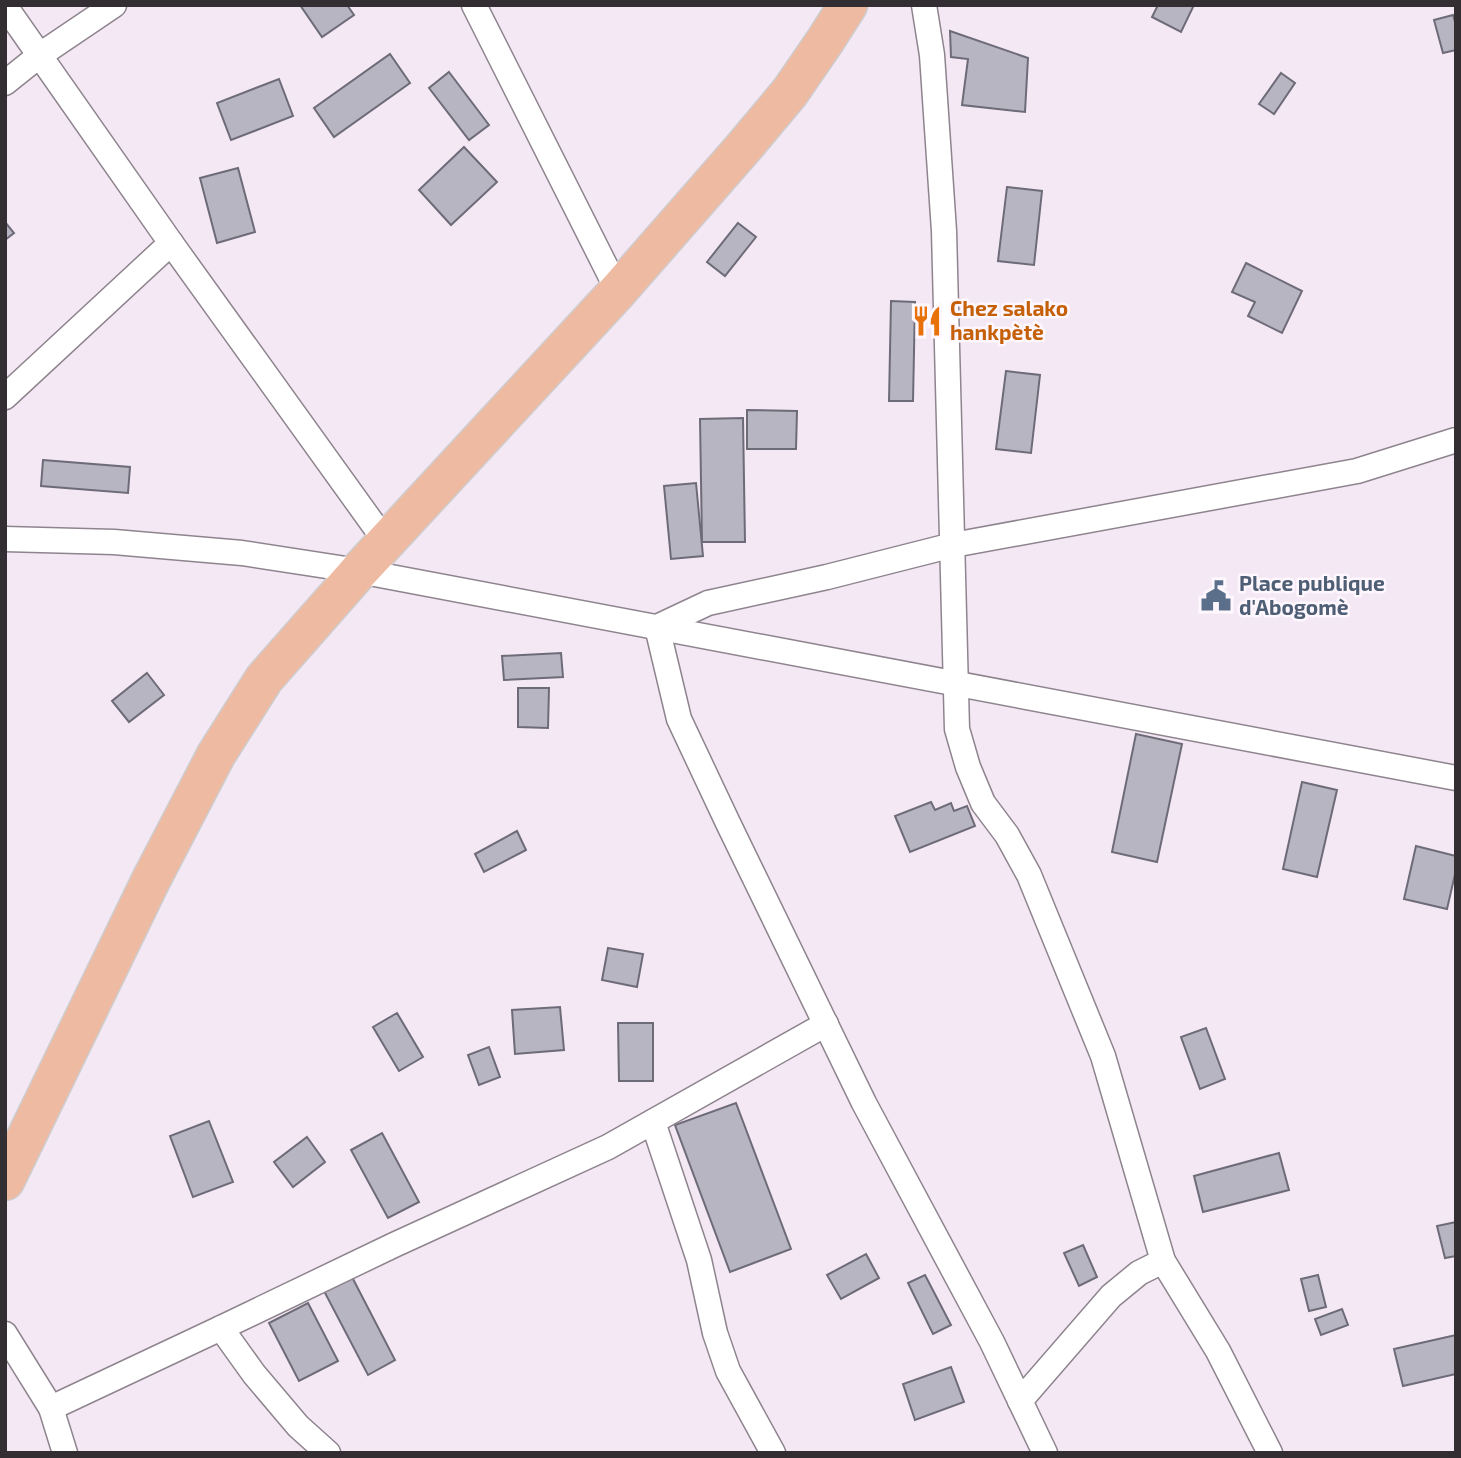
<svg xmlns="http://www.w3.org/2000/svg" width="1461" height="1458" font-family="'Exo 2',sans-serif">
<style>
.building{fill:#b8b5c3;stroke:#6e6b78;stroke-width:2}
.lines{fill:none;stroke-linecap:round;stroke-linejoin:round}
.minor-casing{stroke:#8e848e;stroke-width:27}
.primary-casing{stroke:#cecdce;stroke-width:41}
.minor{stroke:#fff;stroke-width:24}
.primary{stroke:#eebaa2;stroke-width:38}
.labels{text-anchor:middle;stroke-width:5;stroke-linejoin:round;paint-order:stroke}
.food-label{font-size:21px;font-weight:bold;fill:#c56008;stroke:#fef7fe;text-anchor:start}
.service-label{font-size:21px;font-weight:bold;fill:#4e5e75;stroke:#fef7fe;text-anchor:start}
</style>
<rect width="100%" height="100%" fill="#f4e8f4"/>
<g class="building">
<polygon points="300,5 347,5 354,15 322,37"/>
<polygon points="1158,5 1194,5 1181,32 1152,17"/>
<polygon points="1453,15 1456,25 1456,50 1443,53 1434,20"/>
<polygon points="950,31 1028,58 1025,112 962,105 968,59 951,57"/>
<polygon points="390,54 410,83 334,137 314,108"/>
<polygon points="449,72 489,125 469,140 429,88"/>
<polygon points="1281,73 1295,83 1274,114 1259,104"/>
<polygon points="279,79 293,116 231,140 217,103"/>
<polygon points="464,147 497,182 451,225 419,190"/>
<polygon points="238,168 255,232 217,243 200,178"/>
<polygon points="1007,187 1042,191 1034,265 998,261"/>
<polygon points="5,222 14,233 5,240"/>
<polygon points="738,223 756,237 725,276 707,262"/>
<polygon points="1246,263 1302,291 1282,333 1248,316 1255,302 1232,292"/>
<polygon points="891,301 915,302 913,401 889,401"/>
<polygon points="1006,371 1040,375 1031,453 996,449"/>
<polygon points="747,410 797,411 796,449 747,449"/>
<polygon points="743,418 745,542 702,542 700,419"/>
<polygon points="43,460 130,467 128,493 41,486"/>
<polygon points="696,483 703,556 671,559 664,486"/>
<polygon points="561,653 563,677 504,680 502,656"/>
<polygon points="147,673 164,695 129,722 112,701"/>
<polygon points="518,688 549,688 548,728 518,727"/>
<polygon points="1136,734 1182,744 1157,862 1112,852"/>
<polygon points="1302,782 1337,790 1317,877 1283,869"/>
<polygon points="931,802 935,810 951,803 954,811 967,806 975,826 910,852 895,816"/>
<polygon points="517,831 526,850 484,872 475,854"/>
<polygon points="1416,846 1456,856 1456,870 1447,909 1404,899"/>
<polygon points="608,948 643,954 637,987 602,980"/>
<polygon points="560,1007 564,1050 515,1054 512,1010"/>
<polygon points="397,1013 423,1057 399,1071 373,1027"/>
<polygon points="618,1023 653,1023 653,1081 619,1081"/>
<polygon points="1206,1028 1225,1079 1200,1089 1181,1037"/>
<polygon points="489,1047 500,1077 479,1085 468,1055"/>
<polygon points="736,1103 791,1249 730,1272 675,1125"/>
<polygon points="209,1121 233,1182 193,1197 170,1136"/>
<polygon points="382,1133 419,1202 388,1218 351,1150"/>
<polygon points="307,1137 325,1162 293,1187 274,1162"/>
<polygon points="1279,1153 1289,1190 1203,1212 1194,1176"/>
<polygon points="1456,1222 1456,1256 1445,1258 1437,1226"/>
<polygon points="1083,1245 1097,1277 1079,1286 1064,1253"/>
<polygon points="866,1254 879,1278 841,1299 827,1275"/>
<polygon points="925,1275 951,1325 933,1334 908,1283"/>
<polygon points="1318,1275 1326,1307 1309,1311 1301,1279"/>
<polygon points="352,1277 395,1360 368,1375 324,1291"/>
<polygon points="308,1303 338,1361 299,1381 269,1323"/>
<polygon points="1342,1309 1348,1325 1321,1335 1315,1319"/>
<polygon points="1456,1335 1456,1374 1403,1386 1394,1349"/>
<polygon points="951,1367 964,1402 915,1420 903,1384"/>
</g>
<g class="lines">
<g class="minor-casing">
<g id="minor">
<polyline points="474,5 618,291"/>
<polyline points="924,5 932,55 944,231 957,729 968,767 983,803 1007,835 1029,875 1103,1056 1163,1261 1218,1351 1270,1453"/>
<polyline points="5,6 171,243 386,542"/>
<polyline points="5,83 40,55 114,5"/>
<polyline points="5,397 171,243"/>
<polyline points="5,539 114,542 242,553 359,571 1456,778"/>
<polyline points="653,1122 699,1260 715,1333 728,1371 773,1453"/>
<polyline points="221,1328 254,1374 298,1426 328,1453"/>
<polyline points="5,1334 51,1408 65,1453"/>
<polyline points="1020,1401 1111,1296 1139,1273 1163,1261"/>
<polyline points="51,1408 221,1328 394,1245 608,1147 826,1024"/>
<polyline points="1045,1453 992,1342 864,1103 728,823 679,719 657,627 708,603 827,577 953,545 1357,471 1456,440"/>
</g>
</g>
<g class="primary-casing">
<polyline id="primary" points="5,1181 151,880 216,755 264,679 359,571 618,291 744,147 790,92 825,41 848,5"/>
</g>
<use href="#minor" class="minor"/>
<use href="#primary" class="primary"/>
</g>
<defs>
<g id="restaurant-bare" transform="scale(2.415)"><path d="M-5-6h1v4h1v-4h1v4h1v-4h1v5L-1.5 .5V6h-2V.5L-5-1ZM5-6V6H3V1.5H1.5Q1.5-4 5-6Z" fill="#e8710a" stroke="#fef7fe" stroke-width="2.5" paint-order="stroke"/></g>
<g id="civic-bare" transform="scale(2.415)"><path d="M-.6-6.5H3V-4.5H.6V-3L4-1V1h2V6H-6V1h2V-1L-.6-3ZM-1.2 2.5V6h2.4V2.5Z" fill="#5c6f8a" stroke="#fef7fe" stroke-width="2.5" paint-order="stroke"/></g>
</defs>
<g fill-rule="evenodd">
<use href="#restaurant-bare" x="927" y="321"/>
<use href="#civic-bare" x="1216" y="596"/>
</g>
<g class="labels">
<g class="food-label">
<text x="950" y="316">Chez salako<tspan x="950" dy="24">hankpètè</tspan></text>
</g>
<g class="service-label">
<text x="1239" y="591">Place publique<tspan x="1239" dy="24">d'Abogomè</tspan></text>
</g>
</g>
<rect width="1461" height="1458" fill="none" stroke="#322e32" stroke-width="14"/>
</svg>
